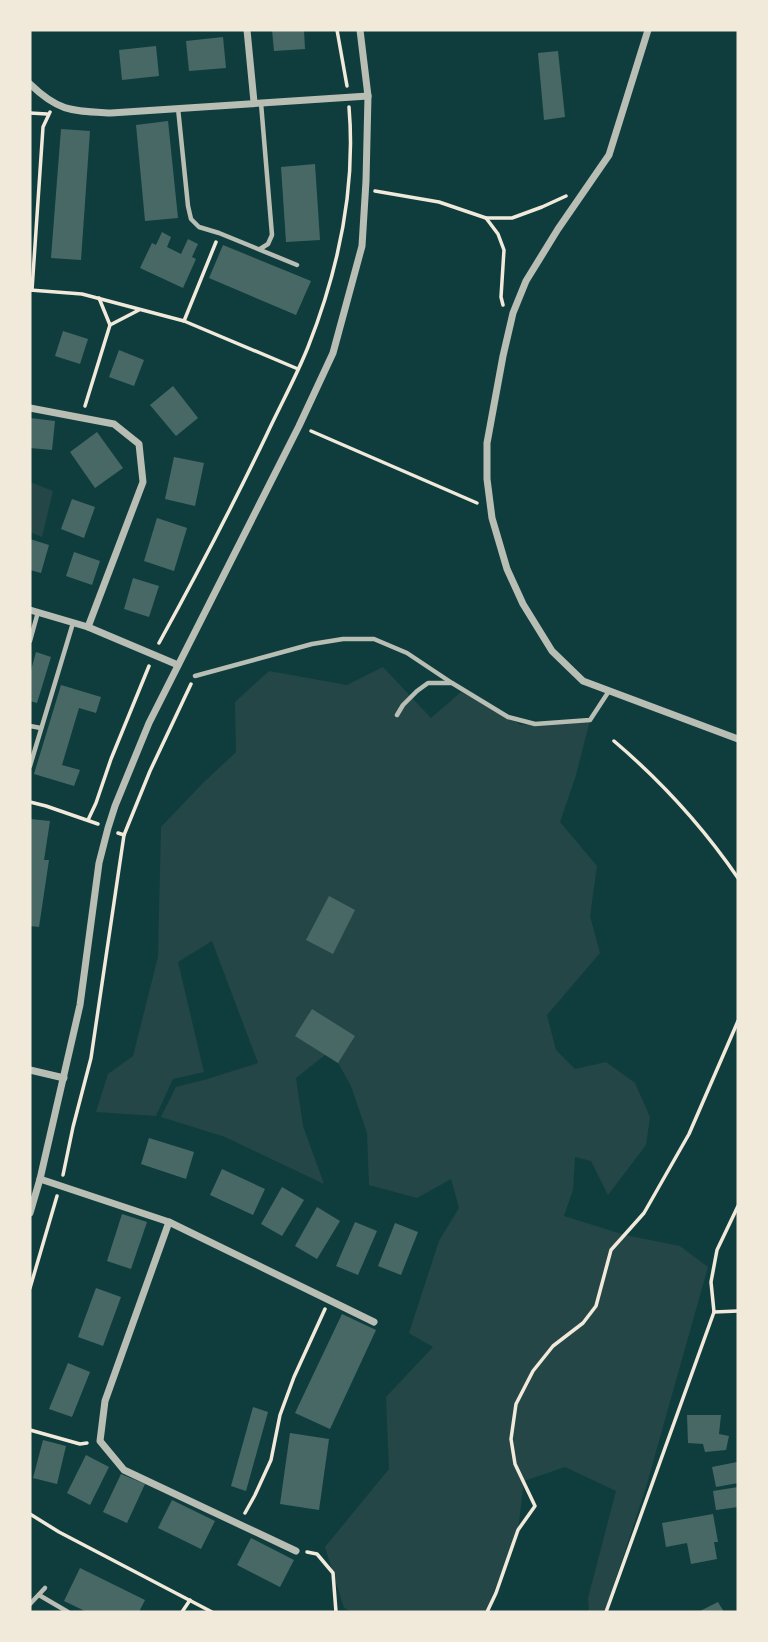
<svg xmlns="http://www.w3.org/2000/svg" width="768" height="1642" font-family="'Titillium Web',sans-serif">
<style>
.green{fill:#244646}
.building{fill:#486865}
.lines{fill:none;stroke-linecap:round;stroke-linejoin:round}
.path{stroke:#f1e9da;stroke-width:3.5}
.service{stroke:#b8beb3;stroke-width:4.5}
.minor{stroke:#b8beb3;stroke-width:7}
</style>
<rect width="100%" height="100%" fill="#0f3d3e"/>
<g class="green">
<polygon points="30,482 53,491 42,537 30,532"/>
<polygon points="383,667 431,718 461,692 482,702 521,725 590,720 576,775 560,822 597,866 590,916 600,953 547,1015 556,1050 575,1069 606,1062 635,1083 650,1117 646,1145 608,1195 591,1161 575,1157 573,1190 564,1216 625,1235 680,1246 708,1267 646,1487 605,1612 589,1612 588,1598 616,1491 565,1467 524,1481 518,1530 486,1612 354,1612 344,1608 325,1547 389,1469 386,1397 433,1347 409,1333 439,1241 459,1208 451,1179 417,1198 369,1185 367,1133 351,1086 338,1063 325,1055 296,1078 303,1126 324,1184 225,1137 161,1117 176,1087 204,1080 258,1063 212,941 178,962 204,1072 173,1079 156,1116 96,1112 108,1074 133,1056 158,957 161,827 202,784 236,752 235,702 269,671 347,685"/>
</g>
<g class="building">
<polygon points="272,30 304,30 305,49 274,51"/>
<polygon points="223,37 226,68 189,71 186,41"/>
<polygon points="156,46 159,76 122,80 119,50"/>
<polygon points="558,51 565,117 544,120 538,53"/>
<polygon points="168,121 178,218 145,221 136,125"/>
<polygon points="61,129 90,131 81,260 51,258"/>
<polygon points="315,164 320,240 286,242 281,167"/>
<polygon points="162,232 171,237 167,247 181,254 188,239 198,244 192,257 196,259 183,288 140,268 152,243 156,245"/>
<polygon points="223,245 311,281 296,315 209,278"/>
<polygon points="63,331 88,339 80,364 55,356"/>
<polygon points="119,350 144,360 134,386 109,377"/>
<polygon points="173,386 198,418 176,436 150,405"/>
<polygon points="30,418 55,421 52,450 30,448"/>
<polygon points="97,432 123,468 95,488 70,452"/>
<polygon points="174,457 204,463 195,506 165,499"/>
<polygon points="72,499 95,507 84,538 61,529"/>
<polygon points="157,518 187,528 174,571 144,561"/>
<polygon points="30,539 49,545 41,573 30,570"/>
<polygon points="74,552 100,561 92,585 66,576"/>
<polygon points="133,578 159,586 149,617 124,609"/>
<polygon points="36,652 51,657 37,703 30,701 30,674"/>
<polygon points="61,685 101,697 96,713 79,708 62,765 80,770 74,786 34,774"/>
<polygon points="30,819 50,821 44,860 49,860 39,927 30,926"/>
<polygon points="329,896 355,910 333,954 306,940"/>
<polygon points="312,1009 355,1036 338,1063 295,1036"/>
<polygon points="149,1138 194,1152 186,1179 141,1164"/>
<polygon points="222,1169 265,1189 253,1215 210,1195"/>
<polygon points="282,1187 304,1200 282,1236 261,1224"/>
<polygon points="317,1207 340,1221 317,1259 295,1246"/>
<polygon points="122,1214 147,1222 131,1269 107,1261"/>
<polygon points="355,1222 377,1231 358,1275 336,1266"/>
<polygon points="395,1223 418,1232 401,1275 378,1266"/>
<polygon points="96,1288 121,1297 103,1346 78,1337"/>
<polygon points="342,1314 376,1330 330,1429 295,1413"/>
<polygon points="68,1363 90,1372 72,1417 49,1409"/>
<polygon points="253,1407 268,1412 246,1491 231,1486"/>
<polygon points="687,1415 721,1415 719,1434 729,1436 726,1450 705,1452 703,1444 688,1443"/>
<polygon points="290,1433 329,1439 319,1510 280,1504"/>
<polygon points="43,1440 66,1446 57,1484 33,1478"/>
<polygon points="86,1455 109,1467 90,1505 67,1493"/>
<polygon points="737,1462 738,1483 716,1487 712,1467"/>
<polygon points="121,1474 145,1484 127,1523 103,1512"/>
<polygon points="738,1487 738,1507 716,1510 713,1491"/>
<polygon points="172,1500 215,1521 201,1549 158,1528"/>
<polygon points="713,1514 718,1542 714,1542 717,1559 691,1564 687,1543 666,1547 662,1523"/>
<polygon points="251,1538 294,1560 280,1587 237,1565"/>
<polygon points="80,1568 145,1600 139,1612 87,1612 64,1601"/>
<polygon points="718,1602 724,1612 698,1612"/>
</g>
<g class="lines">
<g class="path">
<polyline points="337,30 347,86"/>
<polyline points="30,113 47,114"/>
<polyline points="375,191 439,202 486,218 512,218 542,207 566,196"/>
<polyline points="486,218 498,234 504,250 501,297 503,305"/>
<polyline points="30,290 82,294 184,321 298,369"/>
<polyline points="32,290 43,127 50,112"/>
<polyline points="184,321 216,242"/>
<polyline points="110,325 139,310"/>
<polyline points="85,406 110,325 99,298"/>
<polyline points="311,431 477,503"/>
<path d="M159,643c38,-69 74,-138 108,-209 13,-28 29,-57 41,-87 30,-76 48,-158 41,-240"/>
<path d="M614,741c47,40 89,86 124,137"/>
<polyline points="30,802 46,806 98,824"/>
<polyline points="88,820 96,803 111,759 149,666"/>
<polyline points="124,835 150,771 191,684"/>
<polyline points="63,1175 73,1127 91,1058 124,835 118,833"/>
<polyline points="30,1288 57,1196"/>
<polyline points="714,1312 738,1311"/>
<polyline points="30,1430 80,1444 87,1443"/>
<polyline points="245,1513 255,1495 271,1460 280,1415 294,1377 325,1309"/>
<polyline points="30,1514 59,1532 212,1612"/>
<polyline points="307,1552 317,1554 333,1573 336,1612"/>
<polyline points="182,1612 190,1600"/>
<polyline points="487,1612 496,1593 518,1530 535,1506 515,1464 511,1439 516,1404 533,1371 553,1346 583,1323 596,1306 611,1250 644,1213 689,1134 738,1021"/>
<polyline points="606,1612 714,1312 711,1282 717,1250 738,1206"/>
</g>
<g class="service">
<polyline points="178,108 188,206 191,219 199,227 219,233 297,265"/>
<polyline points="260,249 268,244 272,235 261,103"/>
<polyline points="30,641 38,612"/>
<polyline points="195,676 312,644 343,639 374,639 407,653 452,683"/>
<polyline points="397,715 403,705 417,691 428,683 452,683 508,717 535,724 590,720 609,691"/>
<polyline points="30,726 41,728"/>
<polyline points="30,766 73,623"/>
<polyline points="39,1595 68,1612"/>
<polyline points="30,1604 45,1588"/>
</g>
<g class="minor">
<polyline points="247,30 254,102"/>
<polyline points="648,30 609,155 558,229 526,281 513,313 503,356 487,443 487,479 492,518 507,569 523,604 552,651 583,681 738,739"/>
<path d="M30,84c29,28 42,27 81,29l257,-17"/>
<polyline points="30,408 114,424 139,444 143,482 88,627"/>
<polyline points="30,610 88,627 178,665"/>
<polyline points="30,1070 64,1078"/>
<polyline points="40,1179 169,1222 374,1322"/>
<polyline points="30,1213 40,1179 80,1005 99,863 108,828 115,806 149,723 299,426 333,353 362,246 366,181 368,96 360,30"/>
<polyline points="169,1222 105,1401 100,1441 124,1470 296,1551"/>
</g>
</g>
<rect width="768" height="1642" fill="none" stroke="#f1e9da" stroke-width="63"/>
</svg>
